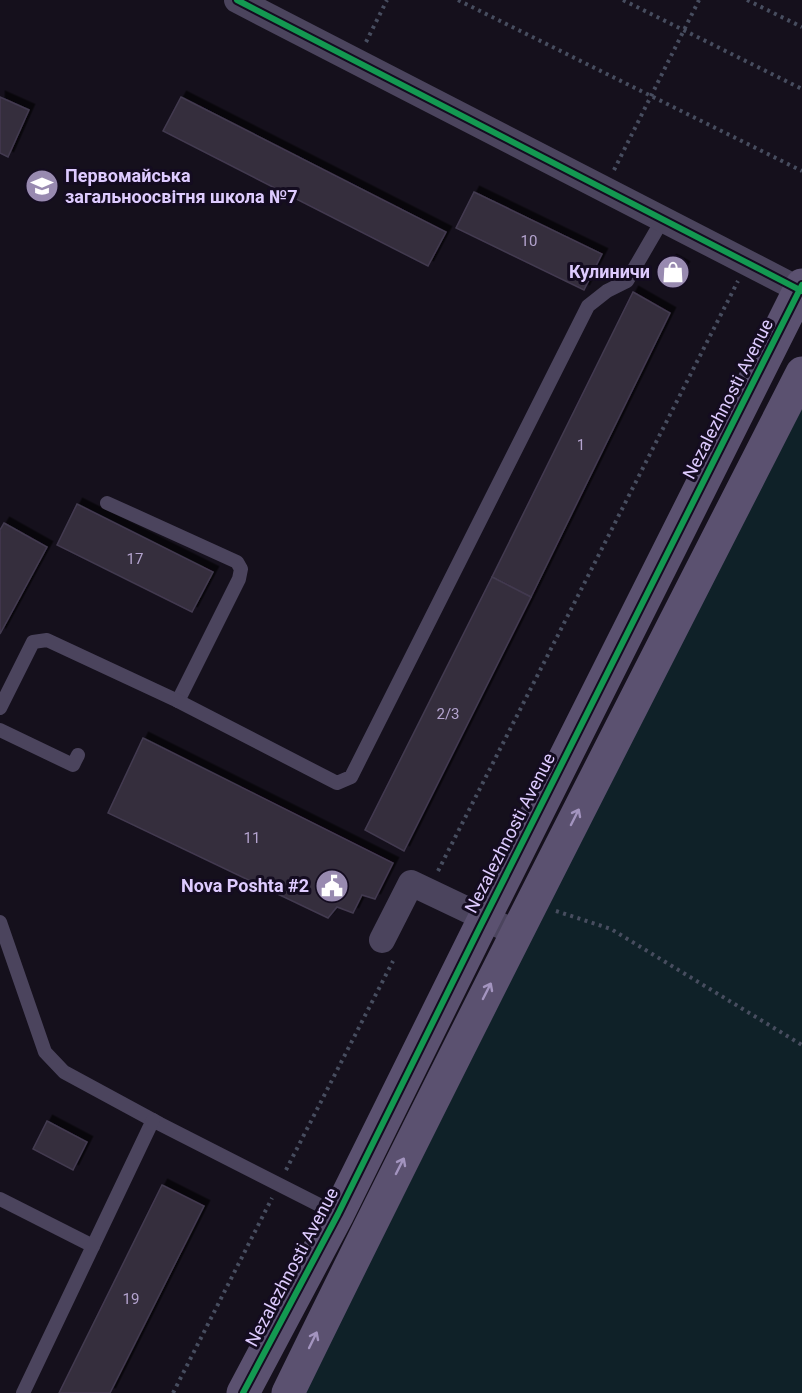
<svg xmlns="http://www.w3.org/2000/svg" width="802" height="1393" font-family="Roboto,sans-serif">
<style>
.green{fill:#0f2128}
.building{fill:#352e3e;stroke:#433a50;stroke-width:1.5;filter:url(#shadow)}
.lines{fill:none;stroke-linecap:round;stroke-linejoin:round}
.path{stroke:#474d5f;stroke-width:4;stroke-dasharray:3 4.5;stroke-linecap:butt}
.lane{stroke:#4b445d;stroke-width:14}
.street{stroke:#4b445d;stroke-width:26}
.secondary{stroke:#5b5170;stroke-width:33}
.cycleway-casing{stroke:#140c20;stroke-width:10}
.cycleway{stroke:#139951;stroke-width:6}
.oneway{stroke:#a394bf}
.labels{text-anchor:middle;stroke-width:6;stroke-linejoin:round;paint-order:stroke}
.number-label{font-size:15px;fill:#b4a4cf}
.poi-label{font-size:18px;font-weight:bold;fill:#decbff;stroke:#140c20;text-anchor:end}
.street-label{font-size:18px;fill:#decbff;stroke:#140c20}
</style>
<defs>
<filter id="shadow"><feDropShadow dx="5.5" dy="-5.5" stdDeviation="0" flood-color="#0009"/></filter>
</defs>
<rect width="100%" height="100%" fill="#15101c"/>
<polygon class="green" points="802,375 802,1393 293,1393"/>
<g class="building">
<polygon points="0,97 29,110 8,157 0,153"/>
<polygon points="181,97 446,232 428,266 163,131"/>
<polygon points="474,192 602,254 584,290 456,228"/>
<polygon points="671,260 684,267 675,283 662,277"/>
<polygon points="633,292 670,313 531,597 492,577"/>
<polygon points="77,504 213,572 192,612 57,545"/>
<polygon points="4,523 47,547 0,634 0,530"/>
<polygon points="492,577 531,597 404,851 365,830"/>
<polygon points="143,738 393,863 375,899 362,895 353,913 337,907 328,918 108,813"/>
<polygon points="47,1121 87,1142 73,1170 33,1149"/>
<polygon points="162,1185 204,1206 110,1393 59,1393"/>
</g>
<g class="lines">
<g class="path">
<polyline points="458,0 802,171"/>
<polyline points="623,0 802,89"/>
<polyline points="747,0 802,27"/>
<polyline points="366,42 387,0"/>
<polyline points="614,170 699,0"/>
<polyline points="438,871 738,281"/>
<polyline points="556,911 611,929 802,1045"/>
<polyline points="286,1170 393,961"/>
<polyline points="173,1393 272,1198"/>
</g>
<g class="lane">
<polyline points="107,503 237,562 241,569 239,579 178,701"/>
<polyline points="0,708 33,642 47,640 178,701 337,783 351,777 588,306 607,291 627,281 663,219"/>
<polyline points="0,730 73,765 78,755"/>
<polyline points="0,922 45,1052 64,1072 160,1124 339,1215"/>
<polyline points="0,1199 93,1246"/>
<polyline points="23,1393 153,1120"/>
</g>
<g class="street">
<polyline points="237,0 802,291"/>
<polyline points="382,940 411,883 516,933"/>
</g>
<g class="secondary">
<polyline points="243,1393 338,1214 479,929 802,285"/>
<path d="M288,1393c167,-342 341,-681 514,-1020"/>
</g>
<g class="cycleway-casing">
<g id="cycleway">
<polyline points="237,0 802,291"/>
<polyline points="243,1393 338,1214 479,929 802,285"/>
</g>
</g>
<use href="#cycleway" class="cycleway"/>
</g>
<defs><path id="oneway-shaft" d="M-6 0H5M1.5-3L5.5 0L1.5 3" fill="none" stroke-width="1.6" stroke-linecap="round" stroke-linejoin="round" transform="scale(1.5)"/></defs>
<g class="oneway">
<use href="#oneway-shaft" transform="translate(575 817) rotate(-63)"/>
<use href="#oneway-shaft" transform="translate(487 991) rotate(-63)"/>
<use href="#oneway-shaft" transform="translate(400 1166) rotate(-63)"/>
<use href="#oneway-shaft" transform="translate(313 1340) rotate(-64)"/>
</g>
<defs>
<g id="school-disc" transform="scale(1.725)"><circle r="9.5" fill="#988ab0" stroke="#140c20"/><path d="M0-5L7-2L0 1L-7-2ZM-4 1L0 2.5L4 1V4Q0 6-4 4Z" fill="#fff"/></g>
<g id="shop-disc" transform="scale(1.725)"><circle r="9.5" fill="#988ab0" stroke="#140c20"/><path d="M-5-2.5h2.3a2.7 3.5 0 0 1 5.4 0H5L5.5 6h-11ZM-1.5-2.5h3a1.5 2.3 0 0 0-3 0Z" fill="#fff"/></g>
<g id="civic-disc" transform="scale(1.725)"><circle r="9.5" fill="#988ab0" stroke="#140c20"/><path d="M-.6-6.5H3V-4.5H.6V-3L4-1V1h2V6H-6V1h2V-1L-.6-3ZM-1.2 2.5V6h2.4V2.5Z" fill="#fff"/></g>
</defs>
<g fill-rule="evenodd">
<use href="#school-disc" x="42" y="186"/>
<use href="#shop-disc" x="673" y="272"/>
<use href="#civic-disc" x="332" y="886"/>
</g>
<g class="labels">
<g class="number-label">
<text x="529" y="246">10</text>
<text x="581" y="450">1</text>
<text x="135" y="564">17</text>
<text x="448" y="719">2/3</text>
<text x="252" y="843">11</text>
<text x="131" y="1304">19</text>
</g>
<g class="poi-label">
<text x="65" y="182" text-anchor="start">Первомайська<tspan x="65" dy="21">загальноосвітня школа №7</tspan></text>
<text x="650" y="278">Кулиничи</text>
<text x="309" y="892">Nova Poshta #2</text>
</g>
<g class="street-label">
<text transform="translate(728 399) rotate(-63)" y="6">Nezalezhnosti Avenue</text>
<text transform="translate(510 833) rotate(-63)" y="6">Nezalezhnosti Avenue</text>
<text transform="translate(292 1267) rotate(-62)" y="6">Nezalezhnosti Avenue</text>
</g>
</g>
</svg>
